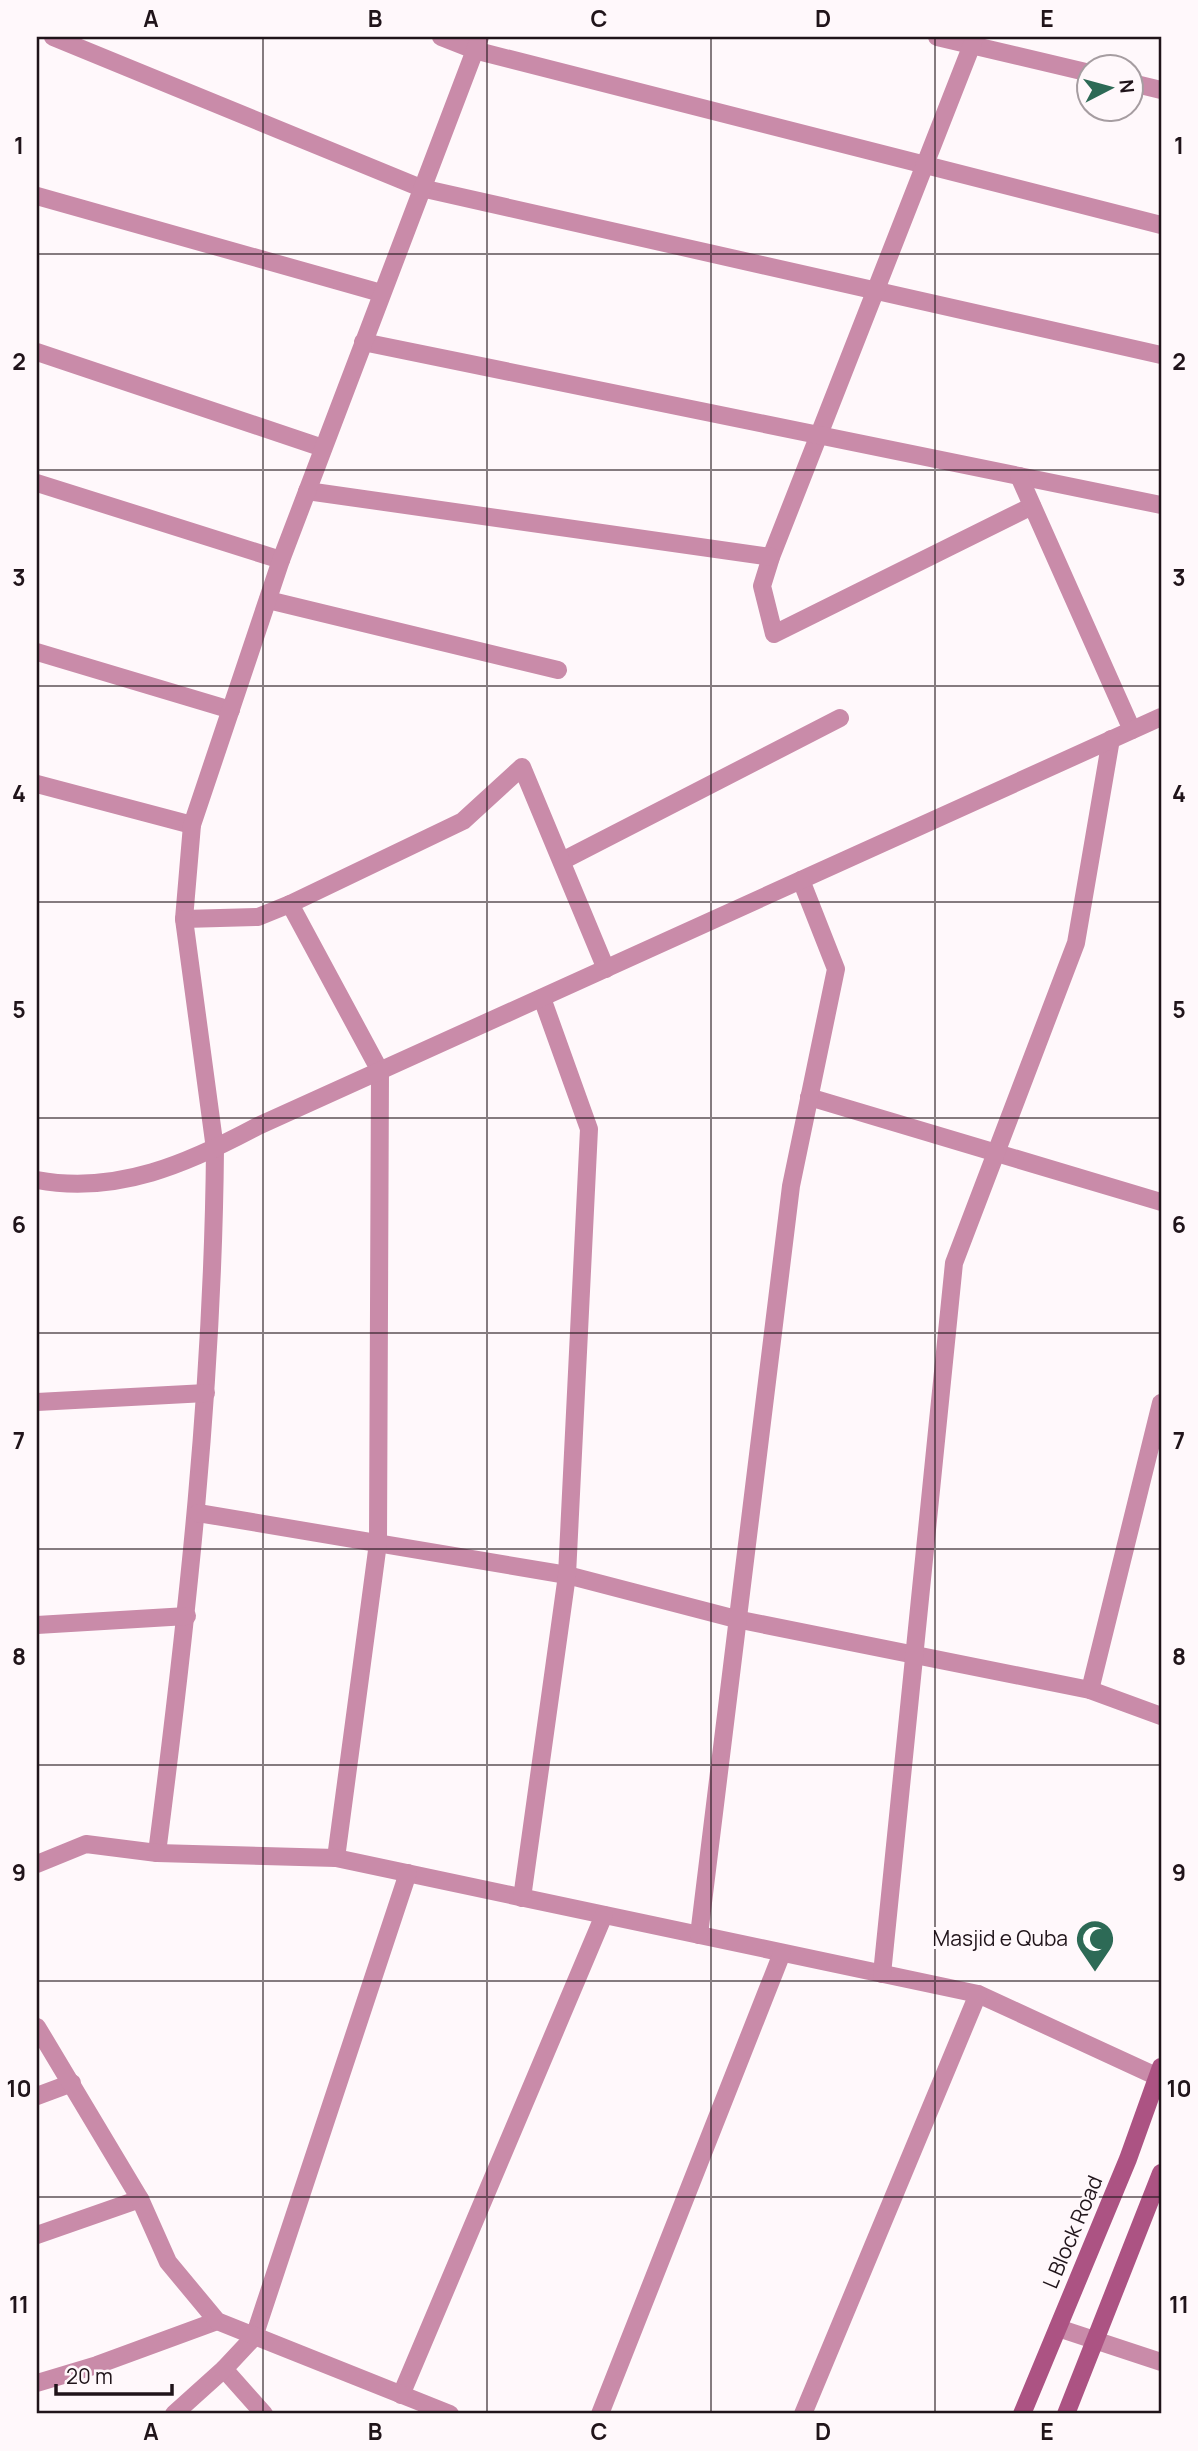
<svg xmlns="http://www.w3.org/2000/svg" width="1198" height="2451" font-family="Manrope,sans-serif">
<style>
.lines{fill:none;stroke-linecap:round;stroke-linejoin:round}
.service{stroke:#c98ba9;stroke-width:18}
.minor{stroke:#c98ba9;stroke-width:18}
.tertiary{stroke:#c98ba9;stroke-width:18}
.secondary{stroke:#ac5383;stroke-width:18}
.grid{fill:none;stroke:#20141a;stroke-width:2;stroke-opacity:0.55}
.labels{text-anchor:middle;stroke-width:6;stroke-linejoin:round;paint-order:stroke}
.poi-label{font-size:21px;fill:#20141a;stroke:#fff8fb;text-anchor:end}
.street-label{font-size:21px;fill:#20141a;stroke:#fff8fb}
.neatline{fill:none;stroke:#20141a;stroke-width:2.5}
.grid-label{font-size:23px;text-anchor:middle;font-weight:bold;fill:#20141a}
</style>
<rect width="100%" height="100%" fill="#fff8fb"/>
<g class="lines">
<path class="service" d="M157,1853c30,-234 56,-468 58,-704"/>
<g class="minor">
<polyline points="53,37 421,188 1161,355"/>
<polyline points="441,37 474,50 1161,225"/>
<polyline points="937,37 1090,73"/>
<polyline points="975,37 771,557 762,586 774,634 1032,506"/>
<polyline points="1132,83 1161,90"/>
<polyline points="37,196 381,293"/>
<polyline points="363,342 1161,505"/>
<polyline points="37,352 323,448"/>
<polyline points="1019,476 1132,730"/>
<polyline points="37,483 281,560"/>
<polyline points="307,491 771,557"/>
<polyline points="268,600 558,670"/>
<polyline points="37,652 231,710"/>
<polyline points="37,784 192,825"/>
<polyline points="562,861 840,718"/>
<polyline points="290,904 258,917 184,919 192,825 281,560 480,37"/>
<polyline points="184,919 215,1149"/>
<polyline points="809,1097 1161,1202"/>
<polyline points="37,1402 206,1393"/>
<polyline points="198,1513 567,1575 736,1619 1090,1690 1161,1716"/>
<polyline points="37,1625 187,1616"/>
<polyline points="1090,1690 1161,1403"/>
<polyline points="336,1858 378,1543 380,1071 290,904 463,821 522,767 606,969"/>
<polyline points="37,1864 86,1844 157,1853 336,1858 978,1994 1158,2077"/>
<polyline points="522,1898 567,1575 589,1129 542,998"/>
<polyline points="699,1935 791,1186 836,969 801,880"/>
<polyline points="882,1974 954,1263 1076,943 1111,739"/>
<polyline points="37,2096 72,2083"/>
<polyline points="37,2235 140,2199"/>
<polyline points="224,2369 264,2414"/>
<polyline points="37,2383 97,2365 217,2321"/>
<polyline points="401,2395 604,1915"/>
<polyline points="174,2414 224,2369 254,2337 408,1873"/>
<polyline points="600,2414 782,1953"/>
<polyline points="803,2414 978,1994"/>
</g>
<g class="tertiary">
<path d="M37,1180c80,15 152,-17 221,-54l903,-409"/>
<polyline points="37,2027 140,2199 168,2262 217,2321 450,2414"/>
<polyline points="1058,2328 1161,2362"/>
</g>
<g class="secondary">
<polyline points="1022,2414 1128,2159 1161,2067"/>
<polyline points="1066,2414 1161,2173"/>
</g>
</g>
<path class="grid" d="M263,37v2377M487,37v2377M711,37v2377M935,37v2377M37,254h1124M37,470h1124M37,686h1124M37,902h1124M37,1118h1124M37,1333h1124M37,1549h1124M37,1765h1124M37,1981h1124M37,2197h1124"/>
<defs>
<g id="mosque-pin" transform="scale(2.0125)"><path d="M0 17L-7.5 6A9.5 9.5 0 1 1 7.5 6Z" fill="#2d6a56" stroke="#fff8fb"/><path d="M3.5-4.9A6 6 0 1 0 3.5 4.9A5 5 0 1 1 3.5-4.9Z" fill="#fff"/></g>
</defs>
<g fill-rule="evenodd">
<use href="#mosque-pin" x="1095" y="1939"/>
</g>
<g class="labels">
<g class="poi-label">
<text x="1068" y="1946">Masjid e Quba</text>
</g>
<g class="street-label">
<text transform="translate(1073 2232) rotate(-67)" y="7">L Block Road</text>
</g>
</g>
<rect width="1198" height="2451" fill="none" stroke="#fff8fb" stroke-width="77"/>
<g transform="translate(1110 88) rotate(84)"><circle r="33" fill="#fff8fb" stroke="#a69da1" stroke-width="2"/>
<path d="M0-5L12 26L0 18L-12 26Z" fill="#2d6a56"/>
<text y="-10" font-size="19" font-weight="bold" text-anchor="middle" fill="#20141a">N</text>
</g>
<path d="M56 2384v10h116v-10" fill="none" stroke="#20141a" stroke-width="3.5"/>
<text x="66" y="2384" font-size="21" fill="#20141a" stroke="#fff8fb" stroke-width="5" paint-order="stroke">20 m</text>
<rect x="38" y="38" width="1122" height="2374" class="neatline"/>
<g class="grid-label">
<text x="151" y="27">A</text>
<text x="375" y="27">B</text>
<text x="599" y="27">C</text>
<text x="823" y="27">D</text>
<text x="1047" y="27">E</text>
<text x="19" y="154">1</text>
<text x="1179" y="154">1</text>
<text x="19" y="370">2</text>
<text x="1179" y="370">2</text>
<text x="19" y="586">3</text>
<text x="1179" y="586">3</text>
<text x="19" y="802">4</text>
<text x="1179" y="802">4</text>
<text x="19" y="1018">5</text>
<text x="1179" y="1018">5</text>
<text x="19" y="1233">6</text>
<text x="1179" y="1233">6</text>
<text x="19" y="1449">7</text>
<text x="1179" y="1449">7</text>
<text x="19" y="1665">8</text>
<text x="1179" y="1665">8</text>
<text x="19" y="1881">9</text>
<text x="1179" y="1881">9</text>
<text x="19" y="2097">10</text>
<text x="1179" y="2097">10</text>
<text x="19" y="2313">11</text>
<text x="1179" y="2313">11</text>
<text x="151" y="2440">A</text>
<text x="375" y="2440">B</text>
<text x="599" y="2440">C</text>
<text x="823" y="2440">D</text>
<text x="1047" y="2440">E</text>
</g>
</svg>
